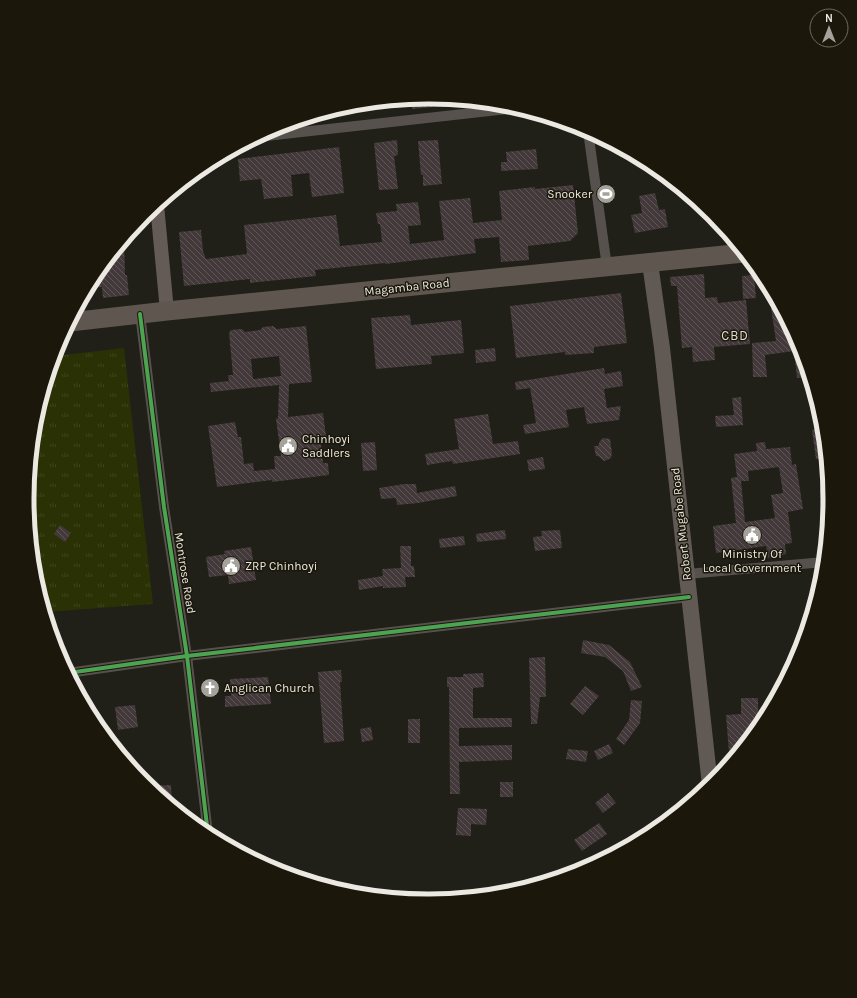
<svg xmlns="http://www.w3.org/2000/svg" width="857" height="998" font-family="Karla,sans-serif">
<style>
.park{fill:url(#park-tufts)}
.building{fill:url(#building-back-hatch);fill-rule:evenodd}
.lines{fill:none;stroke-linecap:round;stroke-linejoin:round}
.street{stroke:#57514d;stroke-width:10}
.secondary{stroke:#645b56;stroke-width:14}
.primary{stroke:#615a54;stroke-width:16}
.highway{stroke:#5e564f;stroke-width:19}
.cycleway-casing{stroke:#1b170b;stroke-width:6}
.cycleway{stroke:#4ca352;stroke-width:4}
.labels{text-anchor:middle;stroke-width:3;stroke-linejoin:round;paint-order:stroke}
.poi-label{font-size:12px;fill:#ebe9e1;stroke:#1b170b;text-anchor:start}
.street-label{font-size:12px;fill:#ebe9e1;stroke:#1b170b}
.neighbourhood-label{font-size:13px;letter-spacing:1px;fill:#e0dccb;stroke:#1b170b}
.rim{fill:none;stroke:#ebe9e1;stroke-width:5}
</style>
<defs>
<pattern id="park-tufts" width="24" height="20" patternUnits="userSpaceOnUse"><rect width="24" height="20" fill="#2a3104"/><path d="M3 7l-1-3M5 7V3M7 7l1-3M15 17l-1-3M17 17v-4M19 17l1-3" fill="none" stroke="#3f451c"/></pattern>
<pattern id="building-back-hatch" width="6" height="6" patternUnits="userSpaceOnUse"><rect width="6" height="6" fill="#43393b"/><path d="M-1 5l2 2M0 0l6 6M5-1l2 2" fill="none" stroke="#5e5657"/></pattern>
</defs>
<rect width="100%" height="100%" fill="#201f18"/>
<polygon class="park" points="124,348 153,604 46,612 34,513 28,513 27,499 35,420 54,356"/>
<g class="building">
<polygon points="431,98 432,107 412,109 411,99"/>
<polygon points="397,140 398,155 394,156 398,189 379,190 374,143"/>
<polygon points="438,140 442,184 423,186 423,175 421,175 418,141"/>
<polygon points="339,147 344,193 312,197 309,173 291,175 293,196 264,199 261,179 240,181 238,159"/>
<polygon points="536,149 538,169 501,171 501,162 507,162 506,152"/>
<polygon points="573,185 578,233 570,241 528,246 529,260 501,262 499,237 474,239 476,253 385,264 385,263 315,270 316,276 250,283 250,279 184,286 179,232 201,230 203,251 206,259 247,254 244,225 310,218 336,215 340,246 382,242 380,224 378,224 376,213 397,211 396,204 418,202 421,225 408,226 410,244 444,240 439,201 470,198 473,223 502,220 499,191 535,187 535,189"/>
<polygon points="655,193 659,210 665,209 668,227 635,233 631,215 642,213 639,196"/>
<polygon points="124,240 125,275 127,275 129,295 103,298 102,287 88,288 95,276"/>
<polygon points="704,274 705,298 717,297 718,303 746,300 750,344 714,347 715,360 693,362 692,347 682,348 677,286 671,286 670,277"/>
<polygon points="754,275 756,298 743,299 742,276"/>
<polygon points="621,293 627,343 594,347 594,353 565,355 565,352 516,358 510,306"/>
<polygon points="779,307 800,346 809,377 797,378 794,351 765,355 767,377 753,377 752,343 776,341 771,308"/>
<polygon points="410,315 411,325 461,320 464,353 431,356 432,364 376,369 371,318"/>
<path d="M273,326l4,3 29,-3 6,56 -23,2 -1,33 35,-4 3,23h-6l3,27h5l1,12 -57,7v-2l-55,7 -9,-61 27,-4 3,15h3l3,27 9,-1 1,8 21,-2 -1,-13h7l-5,-37 2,-1 1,-33 -68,7 -1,-9 19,-2 -1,-6h5l-4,-42 2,-3 11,-1 3,3 15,-2 3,-3zM279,356l2,20 -28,3 -2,-20z"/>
<polygon points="495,348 496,361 476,363 475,350"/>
<polygon points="604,368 605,374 621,371 623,386 604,389 607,408 621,406 619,420 587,424 584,407 566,410 569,427 525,434 523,425 536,423 530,388 516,390 515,382"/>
<polygon points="741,397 743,425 716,427 715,416 734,415 732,398"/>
<polygon points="488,414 493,444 518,441 520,454 453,464 452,461 427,465 425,454 459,449 454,419"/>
<polygon points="823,429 826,458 816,459 812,430"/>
<polygon points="603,438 610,439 612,453 611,458 607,460 604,461 598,456 596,456 594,446 598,446 600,441"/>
<polygon points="375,442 377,470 363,471 361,443"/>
<path d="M765,442l1,7 24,-2 2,18 4,-1 7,45 -15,3 4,31 -7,1 1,10 -18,4 -2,-12 -50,7 -3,-27 23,-3 -5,-45 6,-1 -3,-23 23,-3 -1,-8zM779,467l4,26 -12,2 4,23 -30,4 -4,-41h8l-1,-10z"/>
<polygon points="543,457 545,469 529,471 527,460"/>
<polygon points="404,484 416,484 417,493 455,486 457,496 418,503 397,505 396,498 381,499 379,488"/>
<polygon points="829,488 830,499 827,532 821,531 820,489"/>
<polygon points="60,525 71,533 65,542 54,534"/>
<polygon points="505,530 506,539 477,542 476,534"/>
<polygon points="560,530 562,548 535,551 533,537 542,536 541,531"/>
<polygon points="464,536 465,545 440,548 439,539"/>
<polygon points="400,546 411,546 411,566 414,566 415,577 405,577 406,587 383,588 383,586 359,590 358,580 383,576 382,569 401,568"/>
<polygon points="251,547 256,580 229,584 228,575 209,577 206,557 225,554 224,551"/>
<polygon points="583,640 609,645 630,662 642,687 631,691 623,671 605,657 581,653"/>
<polygon points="545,657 546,697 540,697 537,724 531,724 529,658"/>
<polygon points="341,670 342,682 340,682 344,741 324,743 318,672"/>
<polygon points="483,673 484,687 473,688 473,718 512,718 512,727 459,728 459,746 512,745 512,760 459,762 460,794 450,794 449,687 447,687 447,677 463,677 463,674"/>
<polygon points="268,677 271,704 225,707 225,696 231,696 230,679"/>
<polygon points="585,686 599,696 583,715 570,704"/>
<polygon points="741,698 758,698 758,712 768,711 762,722 738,752 729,753 726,715 741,714"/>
<polygon points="631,700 642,701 640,723 624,745 616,739 629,720"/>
<polygon points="135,705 138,727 118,730 115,707"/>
<rect x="408" y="719" width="12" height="24"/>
<polygon points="371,727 373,740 362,742 360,729"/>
<polygon points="609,744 613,753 598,760 594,751"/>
<polygon points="568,749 588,751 586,762 566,759"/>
<rect x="500" y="782" width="13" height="15"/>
<polygon points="171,785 172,805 149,786"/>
<polygon points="608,793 616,803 603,813 595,803"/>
<polygon points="458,808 487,809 486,825 471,824 471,836 456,835"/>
<polygon points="599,823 607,834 582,851 574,840"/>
</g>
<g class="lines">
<g class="street">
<polyline points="588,131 607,267"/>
<polyline points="257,137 516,108"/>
<polyline points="140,314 164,507 187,656 208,834"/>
<polyline points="687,574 824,562"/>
<polyline points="68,673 187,656 689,597"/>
</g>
<polyline class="secondary" points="157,205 167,311"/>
<polyline class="primary" points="650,263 662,348 710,785"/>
<polyline class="highway" points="70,322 167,311 744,253"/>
<g class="cycleway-casing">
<g id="cycleway">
<polyline points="140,314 164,507 187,656 208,834"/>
<polyline points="68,673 187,656 689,597"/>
</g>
</g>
<use href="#cycleway" class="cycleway"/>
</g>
<defs>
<g id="stadium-disc" transform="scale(1)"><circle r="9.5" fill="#a4a29b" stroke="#1b170b"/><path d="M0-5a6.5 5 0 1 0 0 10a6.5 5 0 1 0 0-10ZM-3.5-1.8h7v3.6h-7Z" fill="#fff"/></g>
<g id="civic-disc" transform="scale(1)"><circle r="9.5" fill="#a4a29b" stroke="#1b170b"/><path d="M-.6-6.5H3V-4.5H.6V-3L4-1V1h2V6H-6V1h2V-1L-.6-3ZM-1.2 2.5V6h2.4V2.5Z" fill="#fff"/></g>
<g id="church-disc" transform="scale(1)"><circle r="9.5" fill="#a4a29b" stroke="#1b170b"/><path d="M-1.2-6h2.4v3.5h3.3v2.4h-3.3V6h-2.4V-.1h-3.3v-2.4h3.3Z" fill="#fff"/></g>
</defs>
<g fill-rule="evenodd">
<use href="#stadium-disc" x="606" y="194"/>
<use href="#civic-disc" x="288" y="446"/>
<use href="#civic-disc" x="752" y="535"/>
<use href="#civic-disc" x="231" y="566"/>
<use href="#church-disc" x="210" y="688"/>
</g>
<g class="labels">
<g class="poi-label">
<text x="592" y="198" text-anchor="end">Snooker</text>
<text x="302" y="443">Chinhoyi<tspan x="302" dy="14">Saddlers</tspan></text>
<text x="752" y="558" text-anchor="middle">Ministry Of<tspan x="752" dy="14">Local Government</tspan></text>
<text x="245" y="570">ZRP Chinhoyi</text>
<text x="224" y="692">Anglican Church</text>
</g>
<g class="street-label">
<text transform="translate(407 287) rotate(-6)" y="4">Magamba Road</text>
<text transform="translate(681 524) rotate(-96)" y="4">Robert Mugabe Road</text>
<text transform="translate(185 573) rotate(81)" y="4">Montrose Road</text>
</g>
<g class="neighbourhood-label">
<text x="735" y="340">CBD</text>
</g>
</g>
<path d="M0 0H857V998H0ZM428 104H429A394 394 0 0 1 823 498V500A394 394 0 0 1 429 894H428A394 394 0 0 1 34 500V498A394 394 0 0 1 428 104Z" fill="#1b170b" fill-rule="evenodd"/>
<path class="rim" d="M428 104H429A394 394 0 0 1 823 498V500A394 394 0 0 1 429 894H428A394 394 0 0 1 34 500V498A394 394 0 0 1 428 104Z"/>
<g transform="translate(829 28)"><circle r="19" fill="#1b170b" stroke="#6e6b61"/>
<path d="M0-3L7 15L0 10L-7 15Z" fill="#a4a29b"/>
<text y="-6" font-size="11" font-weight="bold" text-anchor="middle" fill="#ebe9e1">N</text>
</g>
</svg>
